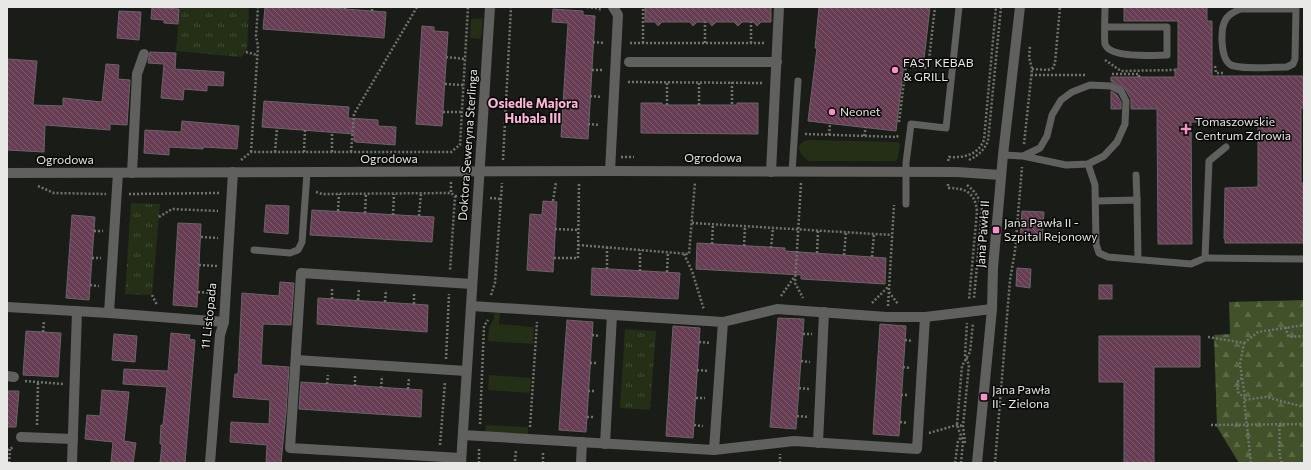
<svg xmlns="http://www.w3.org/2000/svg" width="1311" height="470" font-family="Commissioner,sans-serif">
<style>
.grass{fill:#242f15}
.forest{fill:url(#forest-firs)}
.park{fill:url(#park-tufts)}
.building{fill:url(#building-back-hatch);stroke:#6a6467}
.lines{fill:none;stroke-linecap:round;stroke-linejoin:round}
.path{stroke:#71736f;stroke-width:2.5;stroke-dasharray:2 2;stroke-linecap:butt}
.service{stroke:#60615f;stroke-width:7}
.minor{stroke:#60615f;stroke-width:10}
.tertiary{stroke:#60615f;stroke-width:10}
.poi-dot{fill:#f990ca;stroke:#060705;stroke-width:1.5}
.labels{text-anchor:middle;stroke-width:3;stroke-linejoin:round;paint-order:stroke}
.poi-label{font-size:12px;fill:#e8e9e6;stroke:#060705;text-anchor:start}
.street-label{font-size:12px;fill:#e8e9e6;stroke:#060705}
.neighbourhood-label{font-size:13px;font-weight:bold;fill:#ffb4dc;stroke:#060705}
</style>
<defs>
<pattern id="forest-firs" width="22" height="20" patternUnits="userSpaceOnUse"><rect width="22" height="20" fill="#415129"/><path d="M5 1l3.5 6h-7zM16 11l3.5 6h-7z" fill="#5c6a48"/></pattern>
<pattern id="park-tufts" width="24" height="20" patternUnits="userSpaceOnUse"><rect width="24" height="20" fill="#242f15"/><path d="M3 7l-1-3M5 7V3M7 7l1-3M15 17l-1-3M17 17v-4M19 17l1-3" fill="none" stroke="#444d37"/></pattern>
<pattern id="building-back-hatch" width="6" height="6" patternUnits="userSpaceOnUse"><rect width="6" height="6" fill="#663d53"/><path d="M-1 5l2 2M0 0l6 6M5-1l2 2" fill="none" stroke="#7c596c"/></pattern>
</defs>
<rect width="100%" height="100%" fill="#1a1c18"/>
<g class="grass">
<polygon points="483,18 481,39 470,38 471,19"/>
<polygon points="810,140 898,142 900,145 898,157 896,161 808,161 801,154 798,147 804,141"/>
<polygon points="494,313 500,313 499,324 534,327 533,344 488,341 489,327 494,319"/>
<polygon points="489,375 531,378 530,393 488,390"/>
<polygon points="486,425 528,427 528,434 485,432"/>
</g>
<polygon class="forest" points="1304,300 1304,463 1239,463 1217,427 1214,335 1230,334 1229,302"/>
<g class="park">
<polygon points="180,7 249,7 247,51 241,57 176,51"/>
<polygon points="131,203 160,204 152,295 125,294"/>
<polygon points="625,329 656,331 650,410 620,408"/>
</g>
<g class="building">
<polygon points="152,7 179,9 178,24 164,23 164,20 151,19"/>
<polygon points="265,7 316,7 386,12 384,38 263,29"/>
<polygon points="645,7 771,7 771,22 761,22 757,26 754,22 742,22 738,26 734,22 716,22 712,26 709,22 697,22 693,26 690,22 662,22 658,26 655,22 645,22"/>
<polygon points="819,7 930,7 924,59 913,58 912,64 904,63 896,131 808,121 817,48 815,48"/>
<polygon points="1124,7 1207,7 1207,21 1212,21 1212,76 1304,76 1304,108 1301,108 1301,183 1304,183 1304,243 1225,243 1225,239 1224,239 1225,188 1258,187 1258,122 1191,122 1192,244 1158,244 1157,109 1131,109 1131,99 1125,89 1111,81 1111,77 1175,77 1175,69 1178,69 1178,21 1124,21"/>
<polygon points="553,9 583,11 583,15 595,16 588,139 561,137 568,23 552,22"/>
<polygon points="119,11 141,12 139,40 117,38"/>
<polygon points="422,26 434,27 434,31 448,32 442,126 416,124"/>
<polygon points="150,52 176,53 175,69 224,72 223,86 207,85 207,91 184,89 183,100 161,98 164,64 148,63"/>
<polygon points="7,59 37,61 33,105 63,106 63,98 102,102 106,64 119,65 118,79 130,80 127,125 110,124 110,130 45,125 44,152 7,150"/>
<polygon points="1111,91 1117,95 1121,102 1121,109 1111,109"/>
<polygon points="264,101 349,107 348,118 378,120 378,126 396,127 395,145 356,142 354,141 354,134 262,127"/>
<polygon points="641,103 662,103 662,105 737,105 737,103 758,103 758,134 641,133"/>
<polygon points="182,121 239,126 237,149 203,147 203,149 169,147 169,155 144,153 145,130 181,132"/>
<polygon points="543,201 557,202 553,272 527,270 530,214 542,215"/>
<polygon points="266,205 289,206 288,234 264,232"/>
<polygon points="312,210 434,217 432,242 310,235"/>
<polygon points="1022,211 1044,212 1042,241 1020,240"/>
<polygon points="72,215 95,217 89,300 66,298"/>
<polygon points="178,223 201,224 197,307 173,305"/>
<polygon points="697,243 785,248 785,251 886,258 885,284 801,279 801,275 696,269"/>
<polygon points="592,268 680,273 678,299 591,295"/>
<polygon points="1017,268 1031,269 1030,288 1016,286"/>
<polygon points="280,282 294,283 291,325 263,324 261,365 289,367 286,412 281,463 266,463 267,445 230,442 231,422 269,424 270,400 233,397 235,374 238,374 242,293 279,296"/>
<rect x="1099" y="285" width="13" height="14"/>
<polygon points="318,298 428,305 427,332 317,324"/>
<polygon points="778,318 804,319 796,429 770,427"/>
<polygon points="567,320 593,322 586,432 559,430"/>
<polygon points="880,324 906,326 899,436 873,434"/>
<polygon points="673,326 700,328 693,438 666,436"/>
<polygon points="26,331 61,333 58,377 23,375"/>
<polygon points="171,333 190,335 189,339 195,340 185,463 160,463 162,444 160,444 161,425 163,425 167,387 123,384 124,369 168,371"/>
<polygon points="114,334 137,336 135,362 112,360"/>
<polygon points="1099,336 1200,336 1200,367 1154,367 1154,463 1124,463 1124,382 1099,382"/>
<polygon points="301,382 422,390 421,417 299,409"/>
<polygon points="102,390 129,392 124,441 136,443 133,463 111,462 113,442 85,439 87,415 100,416"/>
<polygon points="7,391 19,391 16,427 7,427"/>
</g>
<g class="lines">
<g class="path">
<polyline points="587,7 596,8 602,10"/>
<polyline points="345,9 345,7"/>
<polyline points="372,11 372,7"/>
<polyline points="593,42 605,43"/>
<polyline points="630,43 765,43"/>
<polyline points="643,43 643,7"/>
<polyline points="705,43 705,22"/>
<polyline points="751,43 751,22"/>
<polyline points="246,52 257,55"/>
<polyline points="446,57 465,59"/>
<polyline points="1105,60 1121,71 1175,70"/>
<polyline points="1215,66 1216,73 1224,73"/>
<polyline points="1032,69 1048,70 1053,68 1055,63 1060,7"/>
<polyline points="592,70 603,70"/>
<polyline points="1112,74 1139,74 1139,77"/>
<polyline points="1031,75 1085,75"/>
<polyline points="628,82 764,83"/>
<polyline points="732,82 732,105"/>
<polyline points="445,84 463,85"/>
<polyline points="590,96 602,97"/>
<polyline points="667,105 667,83"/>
<polyline points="699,105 699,83"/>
<polyline points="443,112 462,112"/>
<polyline points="899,122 906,65 928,68 935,7"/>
<polyline points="588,124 600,125"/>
<polyline points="805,134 897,137 898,135"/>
<polyline points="829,135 830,124"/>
<polyline points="864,136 866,127"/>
<polyline points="1024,144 1032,69 1029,57 1030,46"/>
<polyline points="251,152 258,46 256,36 258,7"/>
<polyline points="275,152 277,128"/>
<polyline points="304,152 305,130"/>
<polyline points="332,152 332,132"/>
<polyline points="351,152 354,114 417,7"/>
<polyline points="621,157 634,157"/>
<polyline points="241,160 251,152 451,152 460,145 468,7"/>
<polyline points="503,160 511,7"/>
<path d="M969,160c10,-5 15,-10 19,-19l13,-134"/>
<path d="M948,161l1,-4c15,1 29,-2 35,-17l12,-133"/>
<polyline points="451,182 451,193"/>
<polyline points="801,183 795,283 803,298"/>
<path d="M948,184v4c17,0 27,4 29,23l-8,89"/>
<path d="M967,185c9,7 13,14 15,25l-8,88"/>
<polyline points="38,186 54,193 106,194"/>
<polyline points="316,192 322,194 451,193 455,196 450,271"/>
<polyline points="129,194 220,193"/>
<polyline points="455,196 467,197"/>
<polyline points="490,198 501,199"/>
<polyline points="553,201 556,182"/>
<polyline points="338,211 339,194"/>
<polyline points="365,213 366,194"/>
<polyline points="393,215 394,194"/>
<polyline points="419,216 421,193"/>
<polyline points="159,217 172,209 218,211"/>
<polyline points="692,223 892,235"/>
<polyline points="555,229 579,230"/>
<polyline points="94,231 103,231"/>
<polyline points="201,237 218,238"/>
<polyline points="712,244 713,224"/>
<polyline points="578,245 689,254 695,182"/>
<polyline points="744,246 745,226"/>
<polyline points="771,248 773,228"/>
<polyline points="817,253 818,231"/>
<polyline points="684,254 692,271 704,310"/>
<polyline points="844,255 846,232"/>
<polyline points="872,257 874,234"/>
<polyline points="92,258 101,258"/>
<polyline points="554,258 578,258 579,183"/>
<polyline points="199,265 217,266"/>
<polyline points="607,269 607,247"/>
<polyline points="640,271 640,250"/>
<polyline points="667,272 668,252"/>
<polyline points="90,285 99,286"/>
<polyline points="198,292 213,293"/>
<polyline points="889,292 898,304"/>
<polyline points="152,295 157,305"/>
<polyline points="491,295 495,283 502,183"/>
<polyline points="781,296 795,276"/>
<polyline points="332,299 332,287"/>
<polyline points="358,300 359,289"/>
<polyline points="385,302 386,290"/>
<polyline points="872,303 889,286"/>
<polyline points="414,304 414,292"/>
<polyline points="888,306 894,205"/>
<polyline points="1286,327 1287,334 1289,337 1304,336"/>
<polyline points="43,332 44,321"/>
<polyline points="803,334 812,334"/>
<polyline points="592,335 600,336"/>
<polyline points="1208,337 1244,343 1240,364 1245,397 1244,399"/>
<polyline points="905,340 913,341"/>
<polyline points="699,342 711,343"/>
<polyline points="1244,343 1258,332 1304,325"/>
<polyline points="446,359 449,294"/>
<polyline points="801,361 810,362"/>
<polyline points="590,363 598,363"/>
<polyline points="903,367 911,368"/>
<polyline points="697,370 709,371"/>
<polyline points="1242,378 1237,382 1238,392 1241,395 1245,397"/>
<polyline points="25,381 63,384"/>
<polyline points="327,384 328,375"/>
<polyline points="355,386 355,375"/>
<polyline points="381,388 382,376"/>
<polyline points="799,388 809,389"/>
<polyline points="408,389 409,378"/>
<polyline points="588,391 596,391"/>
<polyline points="901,395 909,395"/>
<polyline points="696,398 705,398"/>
<polyline points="797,416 809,417"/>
<polyline points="587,417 594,417"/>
<polyline points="900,422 907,423"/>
<polyline points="480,424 484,326 488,320"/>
<polyline points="37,425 38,382"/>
<polyline points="694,425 703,426"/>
<polyline points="1211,425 1304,424"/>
<path d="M1279,425c2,13 -2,26 3,38"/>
<polyline points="530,427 537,322"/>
<polyline points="929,433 957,425 963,426"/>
<polyline points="965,443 963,426 969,365 965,355 967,323"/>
<polyline points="440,445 445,382"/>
<polyline points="7,450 14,447"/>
<polyline points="515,461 516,450"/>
<polyline points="9,463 10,449"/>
<polyline points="479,463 479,449"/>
<polyline points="543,463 543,452"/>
<polyline points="780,463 780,454"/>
<polyline points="955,463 958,441 961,437"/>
<polyline points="961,463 963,441 957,425 962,366 970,352 973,323"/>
<polyline points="995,463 1010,280 1015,251 1022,167"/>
<polyline points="1251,463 1244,400 1266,397 1304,407"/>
</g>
<g class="service">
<path d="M1105,7c0,7 -1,33 0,37 5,15 49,11 62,11v-28h-62"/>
<path d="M1296,9h-55c-6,2 -11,4 -15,10 -6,9 -6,40 5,46 11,5 43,2 56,2l6,-3 2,-5 1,-52"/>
<polyline points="1003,155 1023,156 1066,165 1088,164 1104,156 1117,142 1125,124 1126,101 1121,91 1111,86 1090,85 1072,92 1061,100 1052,115 1047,136 1040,148 1023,156"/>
<polyline points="1088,164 1095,185 1096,244 1099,253 1108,257 1191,264 1205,258 1209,161 1226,147"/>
<polyline points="792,172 798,81"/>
<polyline points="1136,175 1137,200"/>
<polyline points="1096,201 1137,200 1138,259"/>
<polyline points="906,204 906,163 911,124 946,128 959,7"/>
<polyline points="254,250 290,253 298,250 302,242 307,173"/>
<polyline points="1205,258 1304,259"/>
</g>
<g class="minor">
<polyline points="629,62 777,62"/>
<polyline points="610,171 618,15 613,7"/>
<polyline points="771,172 779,7"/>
<polyline points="7,173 610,171 957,172 1001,175"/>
<polyline points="132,173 137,74 144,54"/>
<polyline points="471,306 723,322 777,309 887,317 925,317 992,309"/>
<polyline points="7,307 109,313 224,322"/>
<polyline points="109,313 118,173"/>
<polyline points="296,360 466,371"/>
<polyline points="7,376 14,377"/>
<polyline points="463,435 714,450 794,441 917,449 925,317"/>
<polyline points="21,437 73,439"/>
<polyline points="818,443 824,312"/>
<polyline points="605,444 612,315"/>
<polyline points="714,450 723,322"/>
<polyline points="461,458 290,448 301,273 472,284"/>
<polyline points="72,463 77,311"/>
<polyline points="210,463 220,335 224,322 233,172"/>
<polyline points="581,463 582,442"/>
</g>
<g class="tertiary">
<polyline points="461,463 490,7"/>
<polyline points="977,463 992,309 993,268 1003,155 1020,7"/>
</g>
</g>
<g class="poi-dot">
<circle cx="895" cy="70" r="4"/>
<circle cx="832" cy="112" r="4"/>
<path d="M1184 123h4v4h4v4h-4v4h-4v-4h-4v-4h4z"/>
<rect x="992" y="226" width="8" height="8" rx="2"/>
<rect x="980" y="393" width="8" height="8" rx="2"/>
</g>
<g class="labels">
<g class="poi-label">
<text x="903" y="67">FAST KEBAB<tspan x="903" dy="14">&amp; GRILL</tspan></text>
<text x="840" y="116">Neonet</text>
<text x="1195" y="126">Tomaszowskie<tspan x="1195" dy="14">Centrum Zdrowia</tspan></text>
<text x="1004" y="227">Jana Pawła II -<tspan x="1004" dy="14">Szpital Rejonowy</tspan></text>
<text x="992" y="394">Jana Pawła<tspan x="992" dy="14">II - Zielona</tspan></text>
</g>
<g class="street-label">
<text transform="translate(468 145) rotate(-86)" y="4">Doktora Seweryna Sterlinga</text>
<text x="713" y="162">Ogrodowa</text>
<text x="389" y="163">Ogrodowa</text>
<text x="65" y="164">Ogrodowa</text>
<text transform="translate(983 234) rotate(-86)" y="4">Jana Pawła II</text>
<text transform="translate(209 316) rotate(-84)" y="4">11 Listopada</text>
</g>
<g class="neighbourhood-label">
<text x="533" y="108">Osiedle Majora<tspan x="533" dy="15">Hubala III</tspan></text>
</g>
</g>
<rect width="1311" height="470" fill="none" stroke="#e8e9e6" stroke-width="16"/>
</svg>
